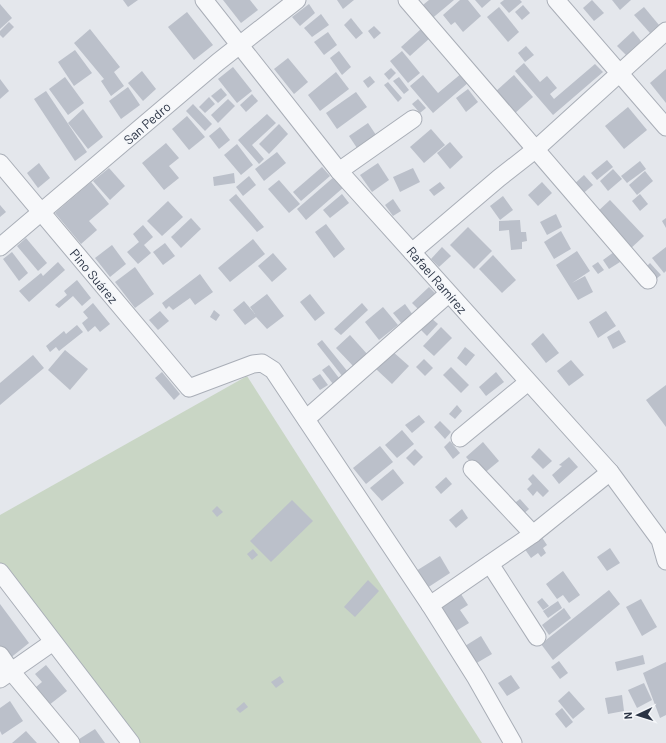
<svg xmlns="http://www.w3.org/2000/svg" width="666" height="743" font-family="Barlow,sans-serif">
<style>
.green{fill:#c9d6c5}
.building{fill:#bbc0ca}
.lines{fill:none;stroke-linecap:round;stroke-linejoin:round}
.minor-casing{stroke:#a9aeb7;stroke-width:19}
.minor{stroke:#f7f8fa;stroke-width:17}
.labels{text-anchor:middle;stroke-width:3;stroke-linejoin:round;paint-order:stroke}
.street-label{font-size:13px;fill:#2b3445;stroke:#f4f6f9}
</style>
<rect width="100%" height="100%" fill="#e4e7ec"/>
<polygon class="green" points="247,376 482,743 137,743 0,569 0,515"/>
<g class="building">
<polygon points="123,0 138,0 128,7"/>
<polygon points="223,0 250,0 258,10 241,23"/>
<polygon points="337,0 354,0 343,9"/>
<polygon points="429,0 454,0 429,21 418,9"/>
<polygon points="460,0 468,0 481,16 463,32 455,22 451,25 443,15"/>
<polygon points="475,0 491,0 482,8"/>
<polygon points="504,0 520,0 522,2 509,13 500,3"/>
<polygon points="592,0 604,13 594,21 583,8"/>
<polygon points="612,0 631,0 620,10"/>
<polygon points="0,4 12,18 0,29"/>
<polygon points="309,4 315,13 300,26 292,17"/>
<polygon points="523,5 530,13 522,20 515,12"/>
<polygon points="499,7 519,32 508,42 487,17"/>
<polygon points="644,7 659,25 650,33 634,15"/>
<polygon points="187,12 213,45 194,60 168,27"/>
<polygon points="321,14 329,25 312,37 304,28"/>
<polygon points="351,18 363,33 356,39 344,25"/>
<polygon points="9,22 14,27 3,38 0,35 0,31"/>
<polygon points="374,26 381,33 374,39 368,31"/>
<polygon points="90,29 120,67 114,72 124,86 111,96 101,81 104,79 74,43"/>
<polygon points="421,29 430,38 410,56 401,47"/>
<polygon points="633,31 641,41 626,55 617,46"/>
<polygon points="328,32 337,45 324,55 314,42"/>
<polygon points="526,46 534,55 525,62 518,53"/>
<polygon points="75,50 92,73 74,86 58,62"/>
<polygon points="339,51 351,67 342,75 330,58"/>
<polygon points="402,51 420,73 408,83 390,61"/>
<polygon points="288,58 308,82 294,94 274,69"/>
<polygon points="524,63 540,82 547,76 557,88 550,94 554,99 595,64 603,72 553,115 515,71"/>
<polygon points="233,67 252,91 237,103 218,79"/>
<polygon points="391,68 396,73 389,80 384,74"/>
<polygon points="666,69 666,103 650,83"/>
<polygon points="142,71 156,89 143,101 128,83"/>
<polygon points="336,72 349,89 320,111 308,95"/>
<polygon points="462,73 469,82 433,113 410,86 423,75 438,93"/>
<polygon points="514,75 533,97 514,114 495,92"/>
<polygon points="370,76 375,82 368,88 363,81"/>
<polygon points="65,77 84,103 68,115 49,89"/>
<polygon points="399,77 409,90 404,94 393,81"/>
<polygon points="0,79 9,91 0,99"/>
<polygon points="388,82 402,98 398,102 384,85"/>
<polygon points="128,87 140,105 121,119 109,101"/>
<polygon points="221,88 227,95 218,103 211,96"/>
<polygon points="468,89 478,102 466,112 456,98"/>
<polygon points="46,91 87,152 75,161 34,99"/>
<polygon points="356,92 367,107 337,129 326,113"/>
<polygon points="252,94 258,101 246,112 240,105"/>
<polygon points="209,97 215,104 205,113 199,107"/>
<polygon points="228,99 235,106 218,123 211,115"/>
<polygon points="418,99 426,108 420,113 412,104"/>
<polygon points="193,104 212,124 205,131 186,111"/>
<polygon points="628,107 647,130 624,149 605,126"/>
<polygon points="83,109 103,137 88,149 68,123"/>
<polygon points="267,114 276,123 252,145 264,159 259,164 238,140"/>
<polygon points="187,116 205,137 189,150 172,129"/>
<polygon points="368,123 376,135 357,148 349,136"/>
<polygon points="279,124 288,134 269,154 259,144"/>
<polygon points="220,127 230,140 219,149 209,136"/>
<polygon points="431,129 445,145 424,163 410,147"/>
<polygon points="450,142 463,157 450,169 437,153"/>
<polygon points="166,143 179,158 169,166 179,178 164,190 142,163"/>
<polygon points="237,144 253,165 241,175 224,155"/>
<polygon points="277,152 286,163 264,181 255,169"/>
<polygon points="607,160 613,167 597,180 591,173"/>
<polygon points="640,161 646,169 627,183 621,176"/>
<polygon points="39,163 50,178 38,188 27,173"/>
<polygon points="378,163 389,180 372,192 360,175"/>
<polygon points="322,167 330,176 301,201 293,192"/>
<polygon points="109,168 125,186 110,200 93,181"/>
<polygon points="413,168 420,182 400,192 393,177"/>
<polygon points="613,169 622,179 608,191 600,181"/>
<polygon points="645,171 653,181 637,195 629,185"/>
<polygon points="234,173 235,183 214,186 213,177"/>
<polygon points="584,175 593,185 580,196 571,187"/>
<polygon points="249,176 256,185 243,196 236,187"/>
<polygon points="335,176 344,187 306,220 297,209"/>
<polygon points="279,180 300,204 289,213 268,189"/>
<polygon points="91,182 109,204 89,221 97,230 81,244 55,213"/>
<polygon points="440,182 445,188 434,196 429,190"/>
<polygon points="542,182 552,193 538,206 528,195"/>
<polygon points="236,194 264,227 257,232 229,200"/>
<polygon points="342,194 349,203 330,218 323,210"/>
<polygon points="640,194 648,204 640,211 632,201"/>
<polygon points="503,196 513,210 500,220 490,206"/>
<polygon points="393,199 401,211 393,216 385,205"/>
<polygon points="610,200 644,236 628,251 595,214"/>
<polygon points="168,201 183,217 162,236 147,221"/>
<polygon points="0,205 6,212 0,217"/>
<polygon points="556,214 562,227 547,235 540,222"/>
<polygon points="191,218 201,229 181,248 171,237"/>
<polygon points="666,218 666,228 662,221"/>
<polygon points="520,220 521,232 526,232 527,241 522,242 522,249 511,250 509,230 499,231 499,221"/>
<polygon points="326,224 345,249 334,258 315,232"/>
<polygon points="143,225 153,237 144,245 151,253 138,264 127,252 139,242 133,234"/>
<polygon points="468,227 492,251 474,269 450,245"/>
<polygon points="561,231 571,249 554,259 544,242"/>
<polygon points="26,238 47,263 38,271 17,246"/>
<polygon points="253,239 265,254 230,282 218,268"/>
<polygon points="165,243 175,256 163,265 153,252"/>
<polygon points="112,245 126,264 110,277 95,258"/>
<polygon points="442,247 451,256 439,267 431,259"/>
<polygon points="666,247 666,271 664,273 652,258"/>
<polygon points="577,251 590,271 572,283 585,276 593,292 578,300 556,265"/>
<polygon points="12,252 28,273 19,281 3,259"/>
<polygon points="614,252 620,262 609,269 603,260"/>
<polygon points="273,253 287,269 272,282 258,266"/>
<polygon points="493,255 516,280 502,293 479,269"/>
<polygon points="58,262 65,270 29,302 19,291 41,273 43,276"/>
<polygon points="598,262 604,270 598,274 592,266"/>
<polygon points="650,263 661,275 652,282 642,271"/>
<polygon points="135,267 154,294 135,308 115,282"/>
<polygon points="200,274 213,292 195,305 190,298 173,310 169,306 166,309 162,303"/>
<polygon points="77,280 91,298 82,306 73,296 59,308 55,305 67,295 64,291"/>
<polygon points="429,287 435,293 418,309 412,303"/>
<polygon points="267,294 284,316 267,329 256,317 245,325 233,310 244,301 255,314 250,307"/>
<polygon points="310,294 325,313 315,321 300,302"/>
<polygon points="93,303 110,324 100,332 95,326 88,332 82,323 88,318 83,312"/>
<polygon points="362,303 368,310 341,335 334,329"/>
<polygon points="405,304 413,315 402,324 393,313"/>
<polygon points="383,307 398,325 379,340 365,322"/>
<polygon points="214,310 220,315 216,321 210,317"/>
<polygon points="160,311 169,321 158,330 149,320"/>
<polygon points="606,311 616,326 598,338 589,322"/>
<polygon points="430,317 438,324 427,336 419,328"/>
<polygon points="77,325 83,332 59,351 56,347 50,352 46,346 64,331 66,334"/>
<polygon points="441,327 452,338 434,356 423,346"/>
<polygon points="619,330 626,342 613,349 607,337"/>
<polygon points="543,333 559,353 546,363 531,344"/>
<polygon points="350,335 368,355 355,368 336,348"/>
<polygon points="322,340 348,372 343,377 317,344"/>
<polygon points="465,347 475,355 466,366 457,358"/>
<polygon points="65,350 88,369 70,390 48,370"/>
<polygon points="392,351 409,366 392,384 376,369"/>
<polygon points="33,355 44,368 0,405 0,383"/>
<polygon points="424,359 433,368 425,376 416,367"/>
<polygon points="571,360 584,375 569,386 557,371"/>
<polygon points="329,365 339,378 333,384 322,370"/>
<polygon points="451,367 469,385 461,393 443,375"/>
<polygon points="162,372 180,394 174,400 155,378"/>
<polygon points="496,372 504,382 486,396 479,387"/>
<polygon points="320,374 328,385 320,390 312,379"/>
<polygon points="666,385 666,427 646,400"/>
<polygon points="457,405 462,411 455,419 449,414"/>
<polygon points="419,415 425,422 412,433 405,425"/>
<polygon points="440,421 451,432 445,439 434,427"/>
<polygon points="402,430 414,444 397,458 385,445"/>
<polygon points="450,441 460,453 453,459 444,447"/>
<polygon points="483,442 499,461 482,475 466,457"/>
<polygon points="380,446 393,462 366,484 353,468"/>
<polygon points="539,448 552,461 543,469 531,457"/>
<polygon points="415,449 423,457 414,466 406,458"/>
<polygon points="569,457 578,467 559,484 552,475 562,466 559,465"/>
<polygon points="393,469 404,483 382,501 370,488"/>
<polygon points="533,474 549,491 543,497 537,491 533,496 527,489 532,484 528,479"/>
<polygon points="446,477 452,484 441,494 435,487"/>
<polygon points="520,499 529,509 521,516 512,505"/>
<polygon points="292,500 313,521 271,562 250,541"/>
<polygon points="217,506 223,512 217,517 212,511"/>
<polygon points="462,509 468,518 456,528 449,520"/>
<polygon points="541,536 547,545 543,548 546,553 541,557 538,553 531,558 524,548"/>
<polygon points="610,548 620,563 607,571 597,557"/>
<polygon points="253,549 258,555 252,560 247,554"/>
<polygon points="440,556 450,573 427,588 416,571"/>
<polygon points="563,571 580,595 569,603 563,595 557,599 546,584"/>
<polygon points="368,580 379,591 355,617 344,607"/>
<polygon points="609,590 620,604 553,660 541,644"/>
<polygon points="459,591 468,605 460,610 469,623 456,631 438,603"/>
<polygon points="542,598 549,606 543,610 537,602"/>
<polygon points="641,599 657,627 642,636 626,607"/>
<polygon points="558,601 562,608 548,618 543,611"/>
<polygon points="0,604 29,643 9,659 0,647"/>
<polygon points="564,608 571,618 549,635 542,625"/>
<polygon points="481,636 492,654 475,664 465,646"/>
<polygon points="643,655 645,664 617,671 615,662"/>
<polygon points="559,661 568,673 560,679 551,667"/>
<polygon points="666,662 666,715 660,718 643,673"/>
<polygon points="46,665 67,691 44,709 30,692 42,682 35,674"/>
<polygon points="511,675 520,688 507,696 498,683"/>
<polygon points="280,676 284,682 276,688 271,682"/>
<polygon points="644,683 652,700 637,708 628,690"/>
<polygon points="569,691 585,709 573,719 558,701"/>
<polygon points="622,695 624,711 608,714 605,698"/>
<polygon points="10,701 23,721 2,735 0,731 0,708"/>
<polygon points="244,702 248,707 240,713 236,709"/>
<polygon points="562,708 573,722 566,728 555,714"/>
<polygon points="95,729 105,743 77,743 76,741"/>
<polygon points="26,731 37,743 12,743"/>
</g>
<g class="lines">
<g class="minor-casing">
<g id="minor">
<polyline points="204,0 339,171 610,472 660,540 666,561"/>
<polyline points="407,0 648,280"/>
<polyline points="556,0 666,127"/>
<polyline points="0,163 189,388 253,364 262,363 273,370 430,605"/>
<polyline points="339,171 413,119"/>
<polyline points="0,247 218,62 297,0"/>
<polyline points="412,252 499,178 536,149 666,31"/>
<polyline points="306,419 448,294"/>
<polyline points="460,438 528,382"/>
<polyline points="472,469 533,534"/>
<polyline points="490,564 537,637"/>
<polyline points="0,572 131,743"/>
<polyline points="0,655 11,671 71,743"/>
<polyline points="0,679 53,642"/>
<polyline points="513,743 476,678 430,605 533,534 610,472"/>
</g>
</g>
<use href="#minor" class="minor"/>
</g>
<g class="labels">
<g class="street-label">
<text transform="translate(147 123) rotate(-41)" y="5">San Pedro</text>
<text transform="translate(94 276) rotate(50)" y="5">Pino Suárez</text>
<text transform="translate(437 280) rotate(49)" y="5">Rafael Ramírez</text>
</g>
</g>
<g transform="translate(638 715) rotate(266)" stroke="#f4f6f9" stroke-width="3" paint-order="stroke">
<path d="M0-3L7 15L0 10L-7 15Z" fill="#2b3445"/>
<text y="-6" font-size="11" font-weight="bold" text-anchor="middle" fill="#2b3445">N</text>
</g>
</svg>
